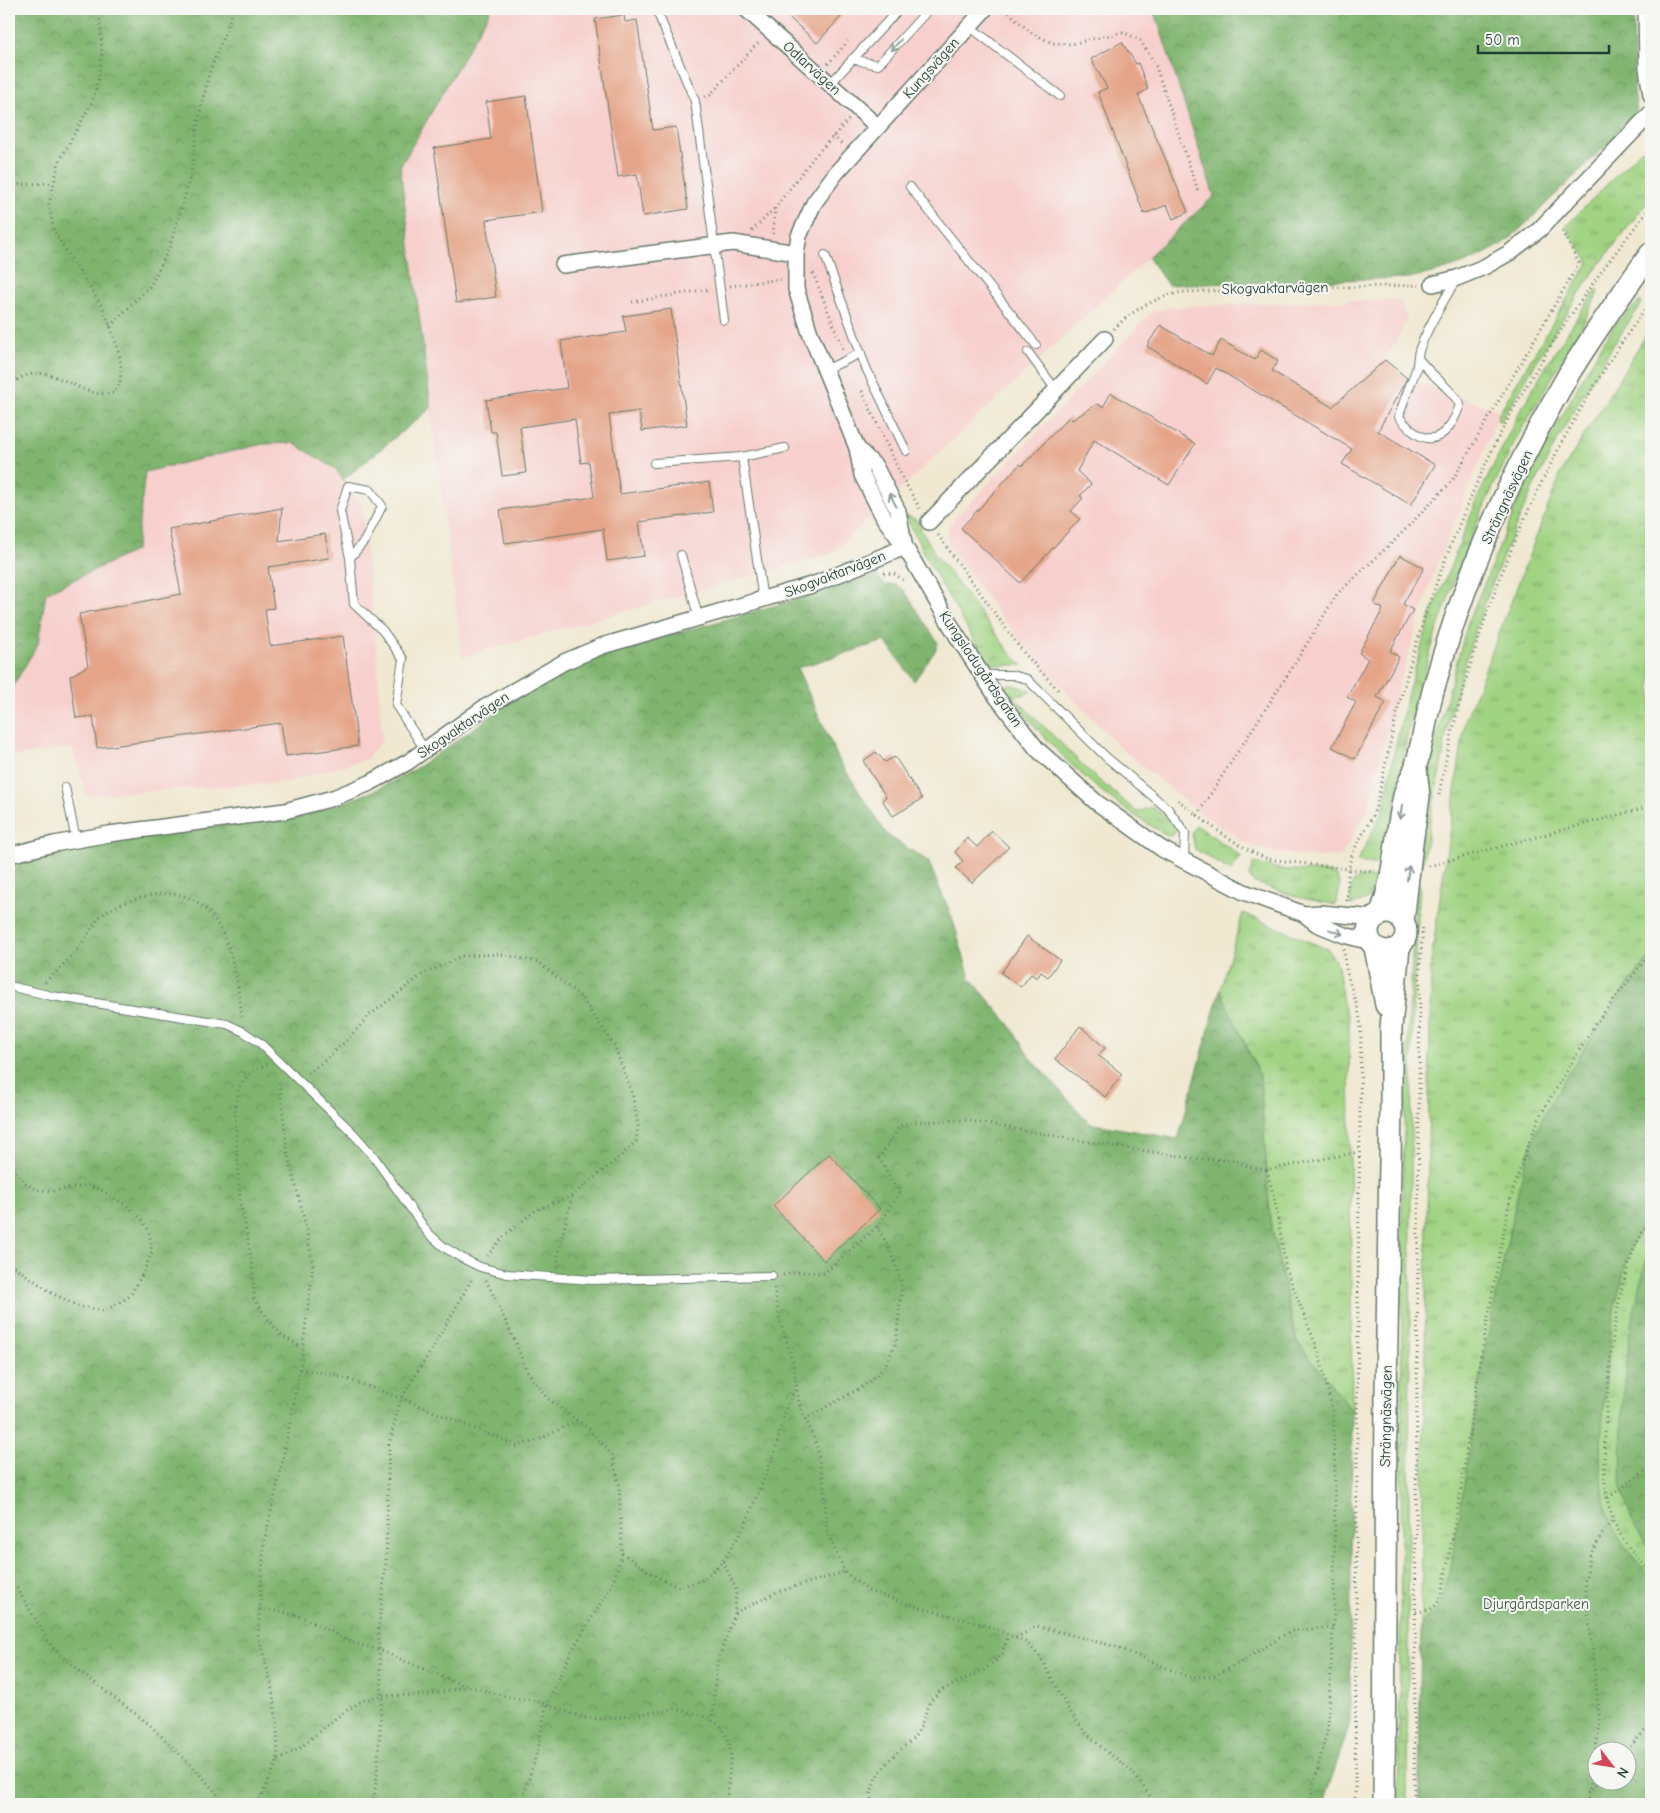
<svg xmlns="http://www.w3.org/2000/svg" width="1660" height="1813" font-family="'Comic Neue',sans-serif">
<style>
.built{fill:#f7d0cd}
.grass{fill:url(#grass-tufts);stroke:#60885b;fill-rule:evenodd}
.forest{fill:url(#forest-crowns);stroke:#507952;fill-rule:evenodd}
.building{fill:#e5a488}
.lines{fill:none;stroke-linecap:round;stroke-linejoin:round}
.lane-casing{stroke:#68796b;stroke-width:10}
.street-casing{stroke:#68796b;stroke-width:18}
.secondary-casing{stroke:#68796b;stroke-width:24}
.path{stroke:#68796b;stroke-width:3;stroke-dasharray:1 4;stroke-linecap:butt}
.lane{stroke:#fff;stroke-width:8}
.street{stroke:#fff;stroke-width:15}
.secondary{stroke:#fff;stroke-width:21}
.oneway{stroke:#8f9e9a}
.labels{text-anchor:middle;stroke-width:4;stroke-linejoin:round;paint-order:stroke}
.street-label{font-size:15px;fill:#1f3d34;stroke:#f6f6f2}
.park-label{font-size:15px;fill:#395b44;stroke:#f6f6f2}
</style>
<defs>
<pattern id="grass-tufts" width="24" height="20" patternUnits="userSpaceOnUse" patternTransform="scale(1.25)"><rect width="24" height="20" fill="#a0d382"/><path d="M3 7l-1-3M5 7V3M7 7l1-3M15 17l-1-3M17 17v-4M19 17l1-3" fill="none" stroke="#82ac6b"/></pattern>
<pattern id="forest-crowns" width="20" height="18" patternUnits="userSpaceOnUse" patternTransform="scale(1.25)"><rect width="20" height="18" fill="#80b570"/><path d="M2 6a3 3 0 1 1 6 0M12 15a3 3 0 1 1 6 0" fill="none" stroke="#68945d"/></pattern>
</defs>
<rect width="100%" height="100%" fill="#f6f6f2"/>
<filter id="ink" filterUnits="userSpaceOnUse"><feTurbulence type="fractalNoise" baseFrequency=".02" numOctaves="2"/><feDisplacementMap in="SourceGraphic" scale="10" xChannelSelector="R" yChannelSelector="G"/><feConvolveMatrix kernelMatrix="1 2 1 2 8 2 1 2 1" color-interpolation-filters="sRGB"/></filter>
<filter id="wash" filterUnits="userSpaceOnUse"><feTurbulence type="fractalNoise" baseFrequency=".0096" numOctaves="4" result="noise"/><feDisplacementMap in="SourceGraphic" scale="20" xChannelSelector="R" yChannelSelector="G"/><feGaussianBlur stdDeviation="1.12" result="paint"/><feColorMatrix in="noise" values="0 0 0 0 0 0 0 0 0 0 0 0 0 0 0 0 0 1.4 0 .05"/><feComposite in="paint" operator="in"/></filter>
<g filter="url(#wash)">
<rect width="100%" height="100%" fill="#f0e8d1"/>
<g class="built">
<polygon points="491,9 1151,9 1157,19 1214,196 832,553 462,657 400,167"/>
<polygon points="1324,301 1401,301 1407,321 1385,360 1407,378 1500,411 1433,575 1394,701 1367,811 1341,856 1313,857 1274,852 1249,845 1200,813 1124,751 1034,658 977,586 948,545 948,526 1152,312 1171,307"/>
<polygon points="293,443 336,469 362,507 378,668 382,740 367,759 286,782 87,795 72,748 9,757 9,693 38,644 46,593 136,550 145,472 263,444"/>
</g>
<g class="grass">
<polygon points="1651,148 1651,197 1593,273 1557,327 1501,421 1497,420 1500,411 1589,262 1569,233 1566,226 1641,150"/>
<polygon points="1598,289 1599,291 1582,326 1516,439 1485,504 1462,559 1436,633 1408,730 1386,865 1357,862 1383,811 1395,748 1409,689 1431,615 1479,495 1519,413 1550,360 1583,308"/>
<path d="M1640,301l2,2c-87,123 -153,263 -191,409 -4,15 -6,32 -9,48 -7,36 -14,71 -20,107h-5l17,-123 34,-122 59,-141 58,-108 30,-49z"/>
<path d="M1651,327v1477h-232l2,-197 10,-645 34,-241 96,-248zM1598,1750h30v30h-30z"/>
<polygon points="907,516 916,520 935,554 1011,654 1023,665 998,665 986,661 929,563 906,517"/>
<path d="M1007,685c8,0 16,1 23,7l-16,5 81,80 42,35 15,-5 19,13 6,7 -2,6 -6,3c-66,-35 -119,-87 -164,-147z"/>
<polygon points="1196,825 1241,856 1231,871 1195,849 1192,834"/>
<path d="M1253,863l28,6 52,4c10,10 6,19 3,32l-35,-7 -48,-16 -4,-6z"/>
<path d="M1362,877l23,1c-9,19 -15,22 -35,27 1,-13 -2,-25 12,-28z"/>
<polygon points="1416,884 1420,885 1414,985 1412,1044 1407,1804 1398,1804 1401,1558 1402,1185 1407,1055"/>
<polygon points="1243,913 1329,950 1338,966 1343,1003 1349,1019 1352,1411 1297,1341 1270,1220 1260,1076 1220,990"/>
</g>
<g class="forest">
<polygon points="9,9 491,9 400,167 431,408 343,480 336,469 293,443 263,444 145,472 136,550 46,593 38,644 9,693"/>
<path d="M1151,9h482l1,82 3,20 -4,8 -121,118c-34,24 -63,33 -103,41l-241,7 -20,-28 66,-61 -57,-177z"/>
<path d="M875,574l10,11h12l7,5 34,53 -3,8 -21,30 -29,-40 -88,27 42,92 48,75 41,26 24,56 18,61 40,47 19,31 60,67 89,16 42,-149 40,86 10,144 26,121 56,70 -2,313 -27,80h-1314v-941l21,-7 45,-9 243,-36c25,-8 51,-17 74,-29 59,-31 108,-80 169,-109 31,-16 66,-25 100,-35 71,-21 144,-39 214,-64z"/>
<path d="M1651,955v252l-23,48 -13,52 -8,53 -7,98 4,43 11,31 22,30 14,14v228h-232l2,-178c5,-12 14,-10 21,-24l11,-50 33,-208 31,-148 11,-43 16,-39 39,-64 40,-59zM1628,1750v30h-30v-30z"/>
<polygon points="1651,1248 1651,1548 1645,1543 1632,1520 1621,1488 1622,1410 1631,1324 1647,1257"/>
</g>
<g id="blocks">
<g class="building">
<polygon points="780,9 848,9 817,43"/>
<polygon points="624,15 625,22 637,20 653,130 676,127 688,209 643,216 637,174 618,177 595,19"/>
<polygon points="1122,42 1136,64 1138,63 1148,89 1138,95 1188,212 1173,219 1167,205 1144,214 1098,92 1107,88 1091,59"/>
<polygon points="526,96 542,212 486,220 496,297 456,303 434,148 491,139 486,102"/>
<polygon points="671,309 687,425 642,431 639,411 609,415 620,494 709,482 713,512 639,522 644,556 607,561 603,529 505,543 500,510 594,497 589,462 581,463 575,419 520,427 526,473 502,476 496,432 491,432 486,400 567,388 561,341 626,332 623,316"/>
<polygon points="1160,325 1212,356 1221,340 1255,360 1261,350 1278,361 1272,371 1332,407 1385,360 1407,378 1378,431 1435,465 1411,505 1342,464 1352,449 1216,368 1207,384 1147,346"/>
<polygon points="1111,393 1195,444 1169,485 1094,440 1077,471 1091,484 1080,496 1083,498 1071,511 1080,519 1020,583 961,528 1020,464 1022,466 1069,417 1072,420 1097,404 1103,407"/>
<polygon points="282,508 279,541 325,534 329,558 268,567 274,608 265,609 270,646 343,636 358,746 286,756 281,723 97,748 93,716 76,718 70,676 88,666 79,614 181,594 169,529"/>
<polygon points="1400,555 1424,568 1403,604 1413,610 1390,651 1399,657 1377,697 1386,702 1355,759 1332,747 1356,702 1347,697 1368,659 1359,653 1383,609 1374,604"/>
<polygon points="876,752 885,762 895,757 922,799 893,816 882,800 886,797 863,761"/>
<polygon points="992,831 1009,847 972,883 956,868 963,861 955,852 967,838 977,847"/>
<polygon points="1027,936 1060,960 1048,977 1041,972 1037,978 1031,974 1021,987 1001,973"/>
<polygon points="1080,1026 1105,1048 1098,1055 1122,1074 1105,1097 1055,1059"/>
<polygon points="829,1154 880,1209 824,1261 773,1206"/>
</g>
</g>
</g>
<g filter="url(#ink)">
<use href="#blocks" fill-opacity="0" stroke="#68796b" stroke-width="1"/>
<g class="lines">
<g class="lane-casing">
<g id="lane">
<polyline points="656,9 695,101 724,320"/>
<polyline points="969,26 1060,96"/>
<polyline points="852,59 878,65 929,9"/>
<polyline points="830,84 899,9"/>
<polyline points="910,187 1036,345"/>
<polyline points="825,255 866,368 906,451"/>
<polyline points="1028,352 1056,390"/>
<path d="M1418,358c12,17 31,28 42,46 -4,14 -16,37 -33,34 -12,-2 -21,-13 -28,-21 4,-16 11,-31 17,-47 2,-7 1,-15 4,-22 9,-24 23,-46 36,-68"/>
<polyline points="825,370 861,353"/>
<polyline points="742,457 785,448"/>
<polyline points="654,463 742,457 763,600"/>
<polyline points="681,555 699,619"/>
<polyline points="350,558 340,511 348,486 370,490 382,506 365,540 350,558 354,604 383,631 403,659 396,705 425,750"/>
<polyline points="983,675 1012,675 1027,679 1105,756 1168,809 1185,833 1184,860"/>
<polyline points="65,787 76,840"/>
<polyline points="9,986 52,996 227,1024 244,1032 260,1043 352,1132 374,1157 428,1233 444,1247 462,1258 480,1267 507,1274 592,1280 772,1276"/>
</g>
</g>
<g class="street-casing">
<g id="street">
<polyline points="746,9 878,127"/>
<polyline points="985,9 836,173 814,203 799,236 796,253 796,289 810,333 857,448 862,475 884,518 905,547 957,636 996,696 1037,749 1096,802 1162,849 1244,892 1304,914 1317,924 1344,935 1371,942"/>
<polyline points="1646,9 1647,68 1651,95"/>
<polyline points="563,265 733,243 796,253"/>
<polyline points="1433,284 1457,278 1484,267 1509,253 1539,230 1651,113"/>
<polyline points="857,448 875,466 898,511 904,543"/>
<polyline points="929,522 1105,339"/>
<polyline points="9,855 54,844 109,834 285,811 333,798 370,783 408,762 482,709 564,662 602,646 815,584 905,547"/>
<polyline points="1304,914 1321,913 1375,918"/>
</g>
</g>
<g class="secondary-casing">
<g id="secondary">
<circle cx="1387" cy="932" r="19"/>
<path d="M1380,915c15,-38 15,-79 24,-119 2,-10 9,-20 12,-31 8,-27 11,-55 19,-81 30,-109 78,-215 135,-312 25,-41 53,-80 81,-119"/>
<polyline points="1403,922 1412,843 1419,797 1416,768"/>
<polyline points="1375,947 1386,1005"/>
<polyline points="1384,1804 1386,1392 1391,1105 1391,1027 1399,947"/>
</g>
</g>
<g class="path">
<polyline points="1005,9 1030,32 1052,43 1071,44 1123,32 1140,40 1155,64 1198,191"/>
<polyline points="828,64 848,41"/>
<polyline points="705,97 710,95 760,41"/>
<polyline points="833,136 842,144"/>
<polyline points="9,185 53,183"/>
<polyline points="752,231 774,209"/>
<polyline points="773,234 775,208 814,157 849,119"/>
<polyline points="813,273 843,349"/>
<polyline points="730,286 781,279"/>
<polyline points="632,302 709,289"/>
<polyline points="1647,308 1651,316"/>
<polyline points="110,326 151,285 169,249 191,175 198,121 209,74 234,9"/>
<path d="M1114,329c19,-20 41,-31 68,-37l237,-7"/>
<path d="M9,386c41,-35 65,15 105,7l6,-10 1,-16 -2,-15 -9,-26 -5,-15 -51,-79 -5,-28 10,-42 33,-60 6,-21 4,-29 -2,-33 -4,-10"/>
<polyline points="862,391 902,477 920,509"/>
<polyline points="938,535 1023,652 1059,691"/>
<polyline points="884,573 894,574 906,582"/>
<path d="M1439,795c33,-179 105,-348 212,-494"/>
<path d="M1178,800c26,21 59,47 90,59l105,13"/>
<polyline points="1197,815 1292,668 1337,594 1395,540 1452,481 1579,263 1561,229"/>
<polyline points="1429,866 1651,806"/>
<path d="M1347,901c1,-15 0,-28 4,-42 6,-20 21,-36 26,-56 9,-40 17,-81 28,-120 19,-71 45,-140 75,-207 43,-96 105,-187 171,-269"/>
<path d="M1344,949c0,31 16,52 17,81l-3,263 -3,511"/>
<path d="M45,982c14,-12 26,-25 37,-39 7,-8 12,-21 20,-28 14,-11 29,-15 46,-19 75,-18 88,68 94,122"/>
<polyline points="267,1064 250,1073 239,1087 235,1111 240,1203 245,1223 253,1271 254,1299 269,1320 282,1336 302,1347"/>
<polyline points="308,1073 323,1062 348,1039 370,1015 422,975 462,956 499,954 538,962 581,997 614,1045 632,1093 638,1126 636,1141 623,1154 572,1196 536,1210 505,1235 486,1257"/>
<polyline points="9,1164 24,1182 37,1190 54,1191 89,1185 103,1191 130,1208 143,1221 149,1232 152,1252 142,1275 130,1296 105,1311 77,1306 52,1293 9,1263"/>
<polyline points="1267,1170 1276,1206 1286,1269 1319,1353 1333,1413 1335,1485 1334,1609 1328,1727 1309,1804"/>
<path d="M1651,1214c-6,13 -13,25 -18,38 -20,53 -23,110 -27,165 -2,33 -5,71 7,102 7,20 23,39 38,52"/>
<polyline points="877,1227 899,1193 879,1158 900,1126 915,1122 965,1120 1106,1145 1198,1159 1233,1160 1254,1168 1267,1170 1359,1152"/>
<polyline points="558,1266 558,1254 572,1197"/>
<polyline points="783,1275 799,1272 824,1273 877,1227 889,1247 902,1283 896,1343 884,1368 864,1386 805,1419"/>
<polyline points="486,1280 516,1343 526,1369 547,1398 589,1429 612,1455 619,1484 622,1553 612,1585 572,1650 546,1705 538,1749 521,1804"/>
<polyline points="774,1288 779,1317 793,1363 799,1404 816,1443 824,1485 827,1532 845,1572 869,1591 908,1604 991,1627 1027,1643 1041,1658 1067,1707 1083,1730 1102,1748 1130,1769 1156,1804"/>
<polyline points="300,1369 335,1375 401,1398 517,1446 539,1440 577,1420"/>
<polyline points="1608,1498 1651,1466"/>
<polyline points="622,1553 658,1578 679,1587 703,1580 723,1561 744,1527 774,1455 786,1409 796,1387"/>
<polyline points="9,1575 54,1650 87,1677 150,1725 197,1771 226,1804"/>
<polyline points="260,1609 284,1612 304,1618 350,1642 379,1650 457,1683 512,1698 533,1700 584,1718 605,1719 676,1709 702,1715 718,1724 727,1736 729,1742 731,1756 726,1804"/>
<path d="M1416,1612c15,-2 19,-2 26,-18l16,-88 23,-150 28,-152 18,-57 14,-33 54,-90 56,-72"/>
<polyline points="735,1613 777,1592 845,1572"/>
<polyline points="1016,1638 1037,1626 1117,1647 1188,1677 1214,1676 1241,1662 1291,1631 1334,1627"/>
<polyline points="712,1721 717,1663 735,1613 736,1590 723,1561"/>
<polyline points="1627,1750 1651,1724"/>
<polyline points="278,1760 300,1748 337,1717 363,1700 382,1696 426,1695 467,1687"/>
<polyline points="1588,1793 1600,1780"/>
<polyline points="258,1804 278,1760 277,1723 271,1683 258,1634 264,1542 282,1465 300,1369 313,1266 306,1227 287,1150 279,1080"/>
<polyline points="373,1804 377,1776 382,1696 378,1632 386,1562 389,1444 401,1398 435,1344 473,1277"/>
<polyline points="871,1804 871,1793 876,1777 891,1758 914,1738 920,1728 930,1702 940,1691 984,1670 1002,1655 1008,1636"/>
<polyline points="1414,1804 1420,965 1423,925"/>
<polyline points="1587,1804 1600,1722 1585,1582 1590,1555 1604,1531 1613,1520"/>
</g>
<use href="#lane" class="lane"/>
<use href="#street" class="street"/>
<use href="#secondary" class="secondary"/>
</g>
<defs><path id="oneway-shaft" d="M-6 0H5M1.5-3L5.5 0L1.5 3" fill="none" stroke-width="1.6" stroke-linecap="round" stroke-linejoin="round" transform="scale(1.25)"/></defs>
<g class="oneway">
<use href="#oneway-shaft" transform="translate(896 45) rotate(132)"/>
<use href="#oneway-shaft" transform="translate(893 500) rotate(-117)"/>
<use href="#oneway-shaft" transform="translate(1401 812) rotate(99)"/>
<use href="#oneway-shaft" transform="translate(1408 873) rotate(-83)"/>
<use href="#oneway-shaft" transform="translate(1336 932) rotate(20)"/>
</g>
</g>
<g class="labels">
<g class="street-label">
<text transform="translate(812 68) rotate(42)" y="5">Odlarvägen</text>
<text transform="translate(931 68) rotate(-48)" y="5">Kungsvägen</text>
<text transform="translate(1275 288) rotate(-1)" y="5">Skogvaktarvägen</text>
<text transform="translate(1507 497) rotate(-65)" y="5">Strängnäsvägen</text>
<text transform="translate(835 574) rotate(-21)" y="5">Skogvaktarvägen</text>
<text transform="translate(981 669) rotate(56)" y="5">Kungsladugårdsgatan</text>
<text transform="translate(463 725) rotate(-34)" y="5">Skogvaktarvägen</text>
<text transform="translate(1386 1416) rotate(-89)" y="5">Strängnäsvägen</text>
</g>
<g class="park-label">
<text x="1536" y="1609">Djurgårdsparken</text>
</g>
</g>
<rect width="1660" height="1813" fill="none" stroke="#f6f6f2" stroke-width="30"/>
<g transform="translate(1612 1766) rotate(121)"><circle r="24" fill="#f6f6f2" stroke="#a0aca6"/>
<path d="M0-4L9 19L0 12L-9 19Z" fill="#d1495b"/>
<text y="-8" font-size="14" font-weight="bold" text-anchor="middle" fill="#1f3d34">N</text>
</g>
<path d="M1478 45v8h131v-8" fill="none" stroke="#1f3d34" stroke-width="2.5"/>
<text x="1485" y="45" font-size="15" fill="#1f3d34" stroke="#f6f6f2" stroke-width="4" paint-order="stroke">50 m</text>
</svg>
